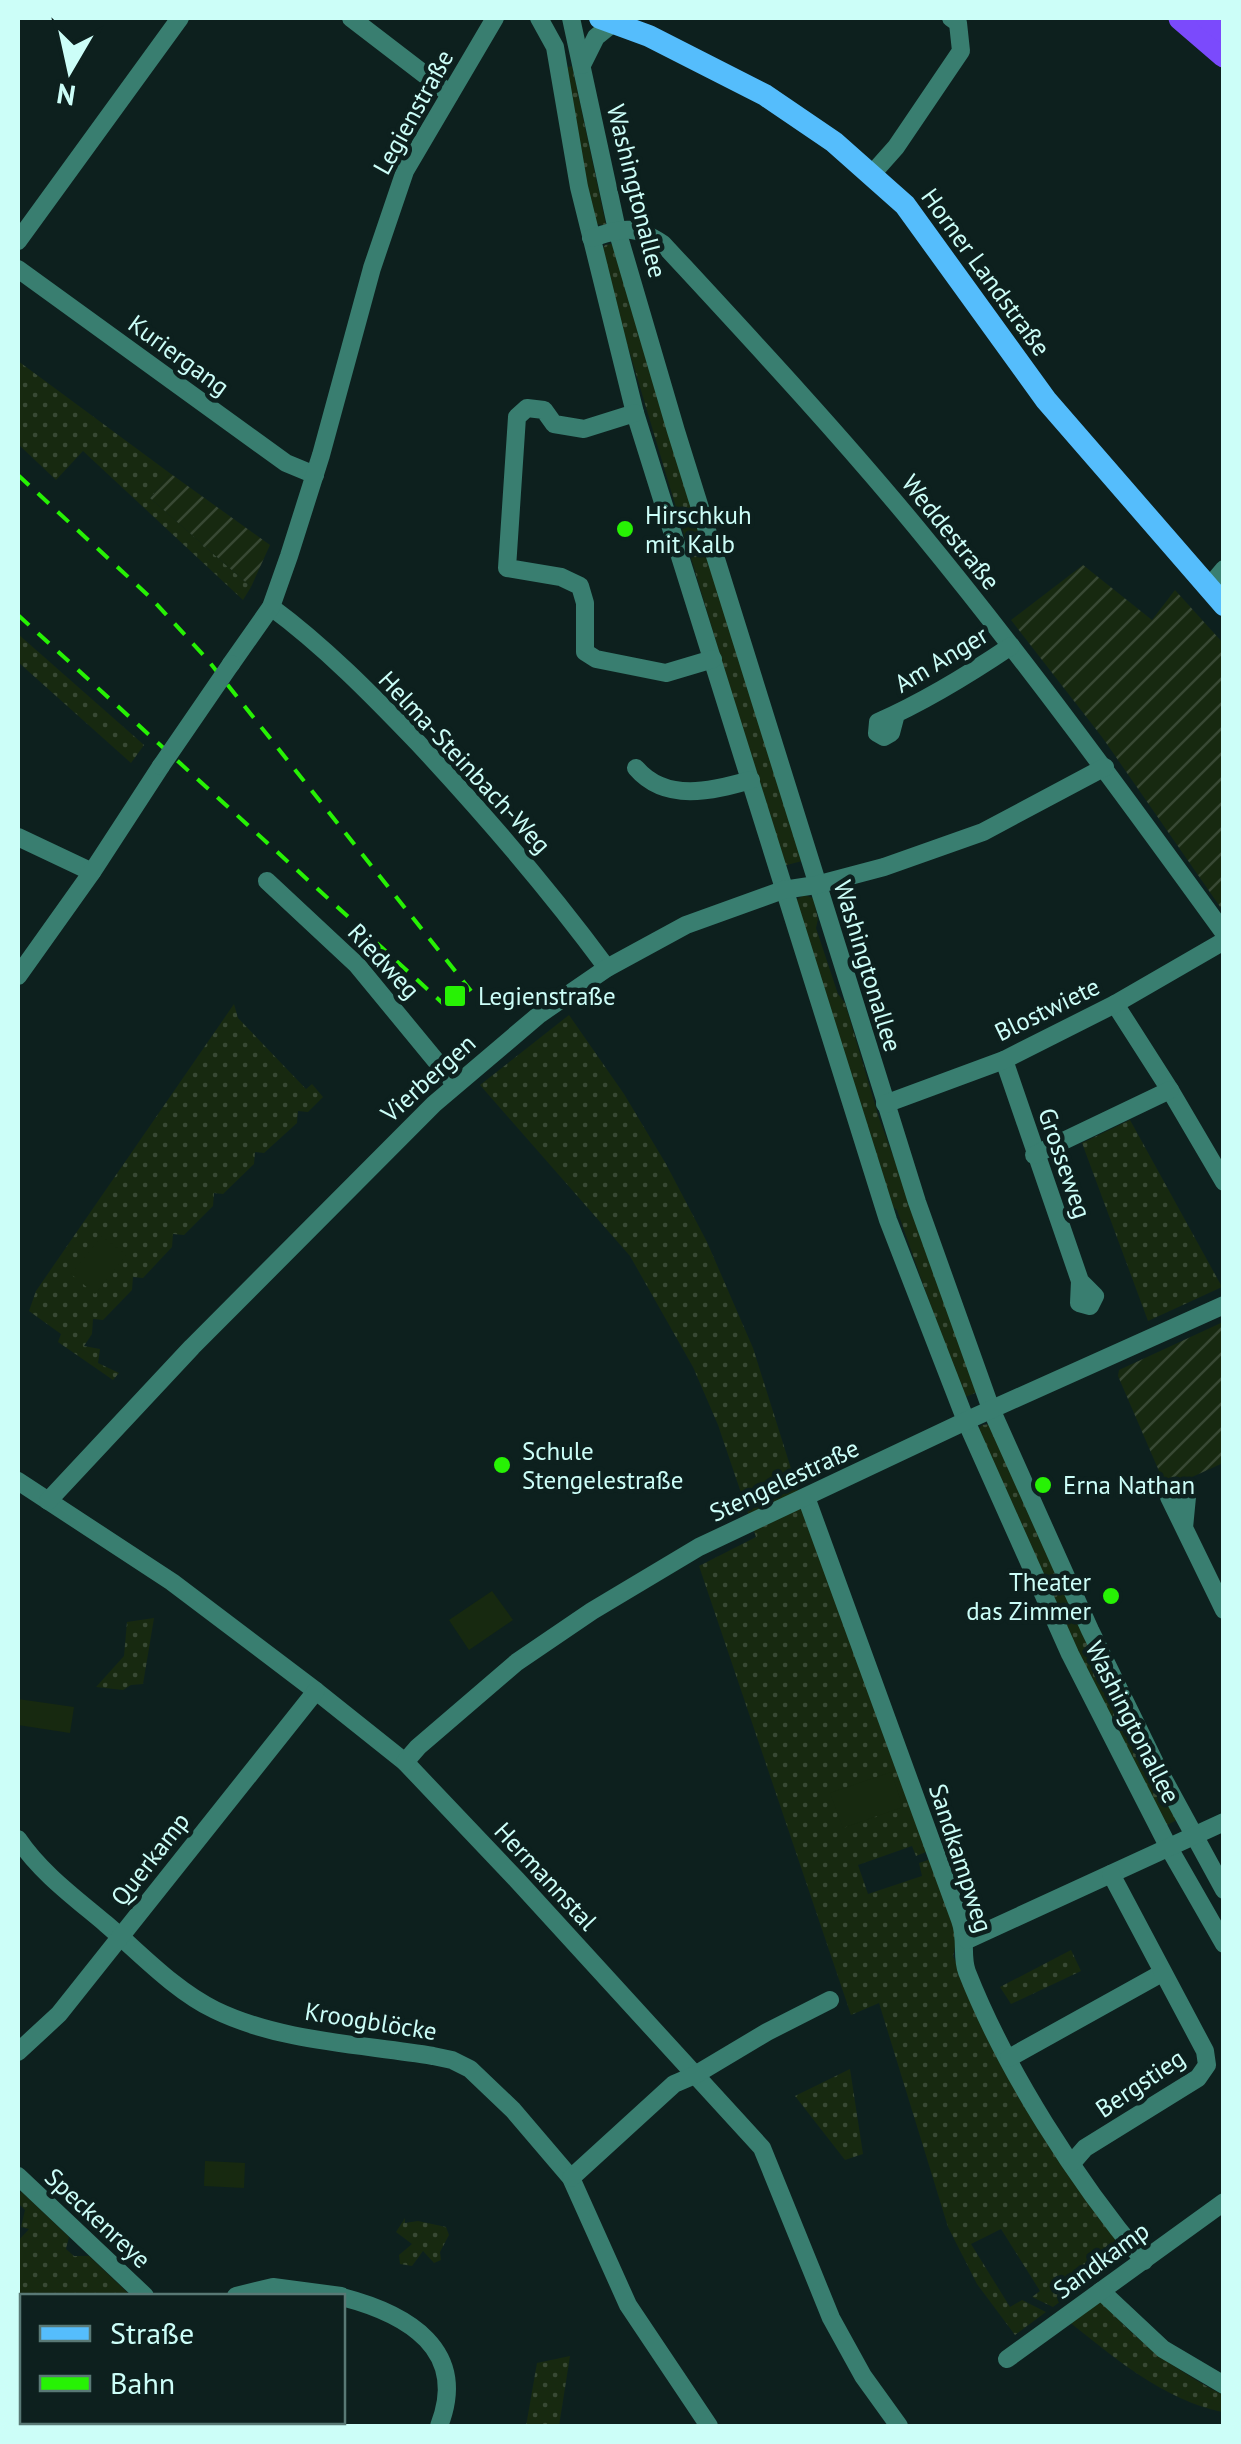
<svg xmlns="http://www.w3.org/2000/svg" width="1241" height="2444" font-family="'PT Sans',sans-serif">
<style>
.grass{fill:url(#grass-dots)}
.garden{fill:url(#garden-furrows)}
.pitch{fill:#172910}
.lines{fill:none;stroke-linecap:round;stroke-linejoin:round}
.minor{stroke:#397e70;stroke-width:18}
.major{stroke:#55bdfc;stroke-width:22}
.highway{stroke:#7b4afc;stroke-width:25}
.rail{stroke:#27f204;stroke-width:4;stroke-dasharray:15 12;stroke-linecap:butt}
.minor-bridge{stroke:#397e70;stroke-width:18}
.poi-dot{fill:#27f204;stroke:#0d201e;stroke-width:4}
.labels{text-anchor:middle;stroke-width:9;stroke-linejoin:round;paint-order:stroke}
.street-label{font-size:25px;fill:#ccfef8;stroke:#0d201e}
.poi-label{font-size:25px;fill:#ccfef8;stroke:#0d201e;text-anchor:start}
</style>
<defs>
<pattern id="grass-dots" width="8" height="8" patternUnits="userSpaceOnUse" patternTransform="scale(2.5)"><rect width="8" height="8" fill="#172910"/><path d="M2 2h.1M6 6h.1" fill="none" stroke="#384934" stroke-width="1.8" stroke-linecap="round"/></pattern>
<pattern id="garden-furrows" width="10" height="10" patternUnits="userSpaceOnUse" patternTransform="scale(2.5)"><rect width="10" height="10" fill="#172910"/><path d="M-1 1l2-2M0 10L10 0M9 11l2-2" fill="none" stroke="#384934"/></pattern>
</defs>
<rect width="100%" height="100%" fill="#0d201e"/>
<g class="grass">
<polygon points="572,66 606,225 594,224 565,68"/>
<polygon points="612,244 802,861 783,866 600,253 605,245"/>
<polygon points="18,361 171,474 150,498 251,587 243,600 83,451 56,480 18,444"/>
<polygon points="18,634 144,745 131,763 18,662"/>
<polygon points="804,895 813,898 818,919 816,928 838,994 845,1003 879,1118 980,1391 963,1398 897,1210 893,1207 796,900"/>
<polygon points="234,1004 238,1018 306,1089 312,1084 323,1097 308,1112 298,1111 297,1123 264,1153 255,1152 254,1164 223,1194 214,1193 213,1206 184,1235 173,1234 172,1247 143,1278 133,1277 132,1290 103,1320 93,1319 92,1334 84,1346 100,1349 98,1363 119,1373 113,1380 58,1342 61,1334 29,1311 36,1291"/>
<polygon points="569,1015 624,1094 666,1164 707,1242 753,1348 805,1513 931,1850 916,1856 912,1846 858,1865 868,1894 922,1876 919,1863 934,1858 959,1928 953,1956 981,2016 1122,2245 1121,2256 1053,2307 1032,2297 1040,2291 1001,2229 971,2244 1010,2307 1022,2300 1046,2312 1015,2335 977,2284 948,2227 879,2003 851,2015 699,1566 756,1537 718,1425 693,1367 630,1256 480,1085"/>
<polygon points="1130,1120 1222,1287 1148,1321 1082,1143"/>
<polygon points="991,1424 1179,1819 1163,1827 1120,1747 978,1430 982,1425"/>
<polygon points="154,1618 143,1684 131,1685 123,1690 96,1687 124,1656 127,1622"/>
<polygon points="1071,1950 1081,1971 1011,2004 1000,1987"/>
<polygon points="850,2069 863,2154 845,2160 795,2096"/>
<polygon points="21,2191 69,2237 66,2249 74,2256 89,2256 131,2296 22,2296 22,2422 47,2422 45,2426 18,2426 18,2241 29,2229 21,2227 25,2210 18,2203"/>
<polygon points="405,2218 405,2223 418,2221 446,2227 449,2235 440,2252 441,2260 434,2263 423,2251 412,2266 400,2264 399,2255 412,2244 396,2232"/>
<path d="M1100,2299c35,42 75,71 123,96l-1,17c-60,-13 -107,-54 -154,-91z"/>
<polygon points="570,2356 559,2426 526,2426 537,2363"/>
</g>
<g class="garden">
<polygon points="171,474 270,545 251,587 150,498"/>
<polygon points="1083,565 1152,620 1175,590 1223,643 1223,911 1102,737 1011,620"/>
<polygon points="1223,1322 1223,1463 1170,1487 1165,1485 1118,1376 1119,1370"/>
</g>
<g class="pitch">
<polygon points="102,1236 126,1255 95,1294 71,1274"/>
<polygon points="492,1591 513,1620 469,1650 449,1620"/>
<polygon points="18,1699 74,1707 70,1733 18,1725"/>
<polygon points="891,1772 903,1807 843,1828 830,1793"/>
<polygon points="205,2161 245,2163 244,2188 204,2186"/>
</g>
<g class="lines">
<g class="minor">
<polyline points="351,18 450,94"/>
<polyline points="539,18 555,47 579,187 635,413 888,1220 966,1421 1070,1654 1169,1848 1224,1944"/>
<polyline points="571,18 617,230 676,431 917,1202 991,1409 1090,1630 1157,1767 1224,1890"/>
<polyline points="582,65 596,37 612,24"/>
<polyline points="872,174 896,147 961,51 958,23 951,18"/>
<path d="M591,238c33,-10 41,-14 72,6 86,93 172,185 253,283 108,131 208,268 308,406"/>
<polyline points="18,241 180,18"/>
<polyline points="18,269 286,463 315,475"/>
<polyline points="635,413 584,429 554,424 544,410 527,408 517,417 507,568 561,577 580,586 585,603 585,652 596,659 666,673 713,659"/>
<polyline points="1208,588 1224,569"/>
<path d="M271,607c53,39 101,88 147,136 67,72 130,145 189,225"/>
<polyline points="231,664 271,607 289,556 321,455 372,268 405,171 495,18"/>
<path d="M896,714l-5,19 -7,4 -7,-4 1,-11c48,-21 90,-47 133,-76"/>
<path d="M636,768c30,35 76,23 115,12"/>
<polyline points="18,837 92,872"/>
<polyline points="267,881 357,965 455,1084"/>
<polyline points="18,976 92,872 161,766"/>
<polyline points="1115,1004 1170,1090 1224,1182"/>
<polyline points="1004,1060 1080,1281 1079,1303 1090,1306 1095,1296 1080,1281"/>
<polyline points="885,1104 1004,1060 1115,1004 1224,941"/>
<polyline points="1034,1155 1170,1090"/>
<polyline points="18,1481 172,1582 316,1691 405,1762 517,1880 762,2148 831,2318 863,2376 899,2426"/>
<path d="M806,1497l154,423c7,19 1,37 7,52 39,99 109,208 177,289"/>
<polyline points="48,1501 192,1347 434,1104 540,1014 607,968 686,925 783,890 816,885 884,867 983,832 1105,767"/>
<polyline points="1184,1528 1187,1497 1184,1491 1169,1497 1224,1610"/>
<polyline points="405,1762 418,1747 517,1662 592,1611 699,1547 970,1419 1224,1305"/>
<path d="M18,1839c23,34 56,58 88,85 34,29 68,66 109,86 66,32 146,34 218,46l19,4 18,9 43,41 58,68 57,127 81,121"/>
<polyline points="967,1940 1224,1822"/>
<polyline points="18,2052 59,2014 316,1691"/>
<polyline points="1009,2058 1162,1973"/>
<polyline points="1072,2163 1085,2148 1198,2078 1207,2065 1205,2051 1111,1874"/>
<polyline points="18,2176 145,2296"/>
<polyline points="571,2178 674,2084 695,2075 767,2032 830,2000"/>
<polyline points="1101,2291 1163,2349 1224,2385"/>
<polyline points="236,2296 273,2287 341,2296"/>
<path d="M342,2297c66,17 127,53 97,129"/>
<polyline points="1007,2359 1224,2202"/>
<polyline points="273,2422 279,2426"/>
</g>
<polyline class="major" points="600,18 649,36 765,95 834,142 905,205 1046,400 1224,605"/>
<g class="highway">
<polyline points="1181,18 1224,55"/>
<polyline points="1209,18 1224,30"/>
</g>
<g class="rail">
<polyline points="18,475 151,598 207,659 471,991"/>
<polyline points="18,615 449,1009"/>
</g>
<polyline class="minor-bridge" points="161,766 231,664"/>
</g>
<g class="poi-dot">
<circle cx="625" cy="529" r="10"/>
<rect x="443" y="984" width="24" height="24" rx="5"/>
<circle cx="502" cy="1465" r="10"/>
<circle cx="1043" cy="1485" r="10"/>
<circle cx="1111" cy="1596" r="10"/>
</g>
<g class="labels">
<g class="street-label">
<text transform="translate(413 112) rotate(-61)" y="9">Legienstraße</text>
<text transform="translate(637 191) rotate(76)" y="9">Washingtonallee</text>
<text transform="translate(986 272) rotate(54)" y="9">Horner Landstraße</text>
<text transform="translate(179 355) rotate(36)" y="9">Kuriergang</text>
<text transform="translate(951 532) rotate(51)" y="9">Weddestraße</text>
<text transform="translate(941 659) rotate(-31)" y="9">Am Anger</text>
<text transform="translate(465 762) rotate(47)" y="9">Helma-Steinbach-Weg</text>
<text transform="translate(384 961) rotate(47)" y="9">Riedweg</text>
<text transform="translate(868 966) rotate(73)" y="9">Washingtonallee</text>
<text transform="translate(1047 1009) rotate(-26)" y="9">Blostwiete</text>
<text transform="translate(428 1078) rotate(-42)" y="9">Vierbergen</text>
<text transform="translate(1065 1163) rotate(71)" y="9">Grosseweg</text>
<text transform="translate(784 1480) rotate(-25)" y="9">Stengelestraße</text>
<text transform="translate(1133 1722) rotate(63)" y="9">Washingtonallee</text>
<text transform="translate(961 1858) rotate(72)" y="9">Sandkampweg</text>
<text transform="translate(150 1859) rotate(-52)" y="9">Querkamp</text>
<text transform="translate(546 1876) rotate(47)" y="9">Hermannstal</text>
<text transform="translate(371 2021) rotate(9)" y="9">Kroogblöcke</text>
<text transform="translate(1140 2083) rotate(-34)" y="9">Bergstieg</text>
<text transform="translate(98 2218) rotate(43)" y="9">Speckenreye</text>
<text transform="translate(1101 2260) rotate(-36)" y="9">Sandkamp</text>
</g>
<g class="poi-label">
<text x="645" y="524">Hirschkuh<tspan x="645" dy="29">mit Kalb</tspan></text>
<text x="478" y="1005">Legienstraße</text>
<text x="522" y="1460">Schule<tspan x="522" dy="29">Stengelestraße</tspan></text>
<text x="1063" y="1494">Erna Nathan</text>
<text x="1091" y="1591" text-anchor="end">Theater<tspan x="1091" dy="29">das Zimmer</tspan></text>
</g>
</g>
<rect width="1241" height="2444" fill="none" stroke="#ccfef8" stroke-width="40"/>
<rect x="20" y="2294" width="325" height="130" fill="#0d201e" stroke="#597975" stroke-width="2.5"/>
<rect x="40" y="2326" width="50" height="15" fill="#55bdfc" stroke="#597975" stroke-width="2.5"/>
<text x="110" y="2344" font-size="30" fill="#ccfef8">Straße</text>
<rect x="40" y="2376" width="50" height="15" fill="#27f204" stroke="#597975" stroke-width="2.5"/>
<text x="110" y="2394" font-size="30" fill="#ccfef8">Bahn</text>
<g transform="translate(70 70) rotate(189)" stroke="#0d201e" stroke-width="8" paint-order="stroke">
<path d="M0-8L18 38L0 25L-18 38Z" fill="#ccfef8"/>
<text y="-15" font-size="28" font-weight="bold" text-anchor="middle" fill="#ccfef8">N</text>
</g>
</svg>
